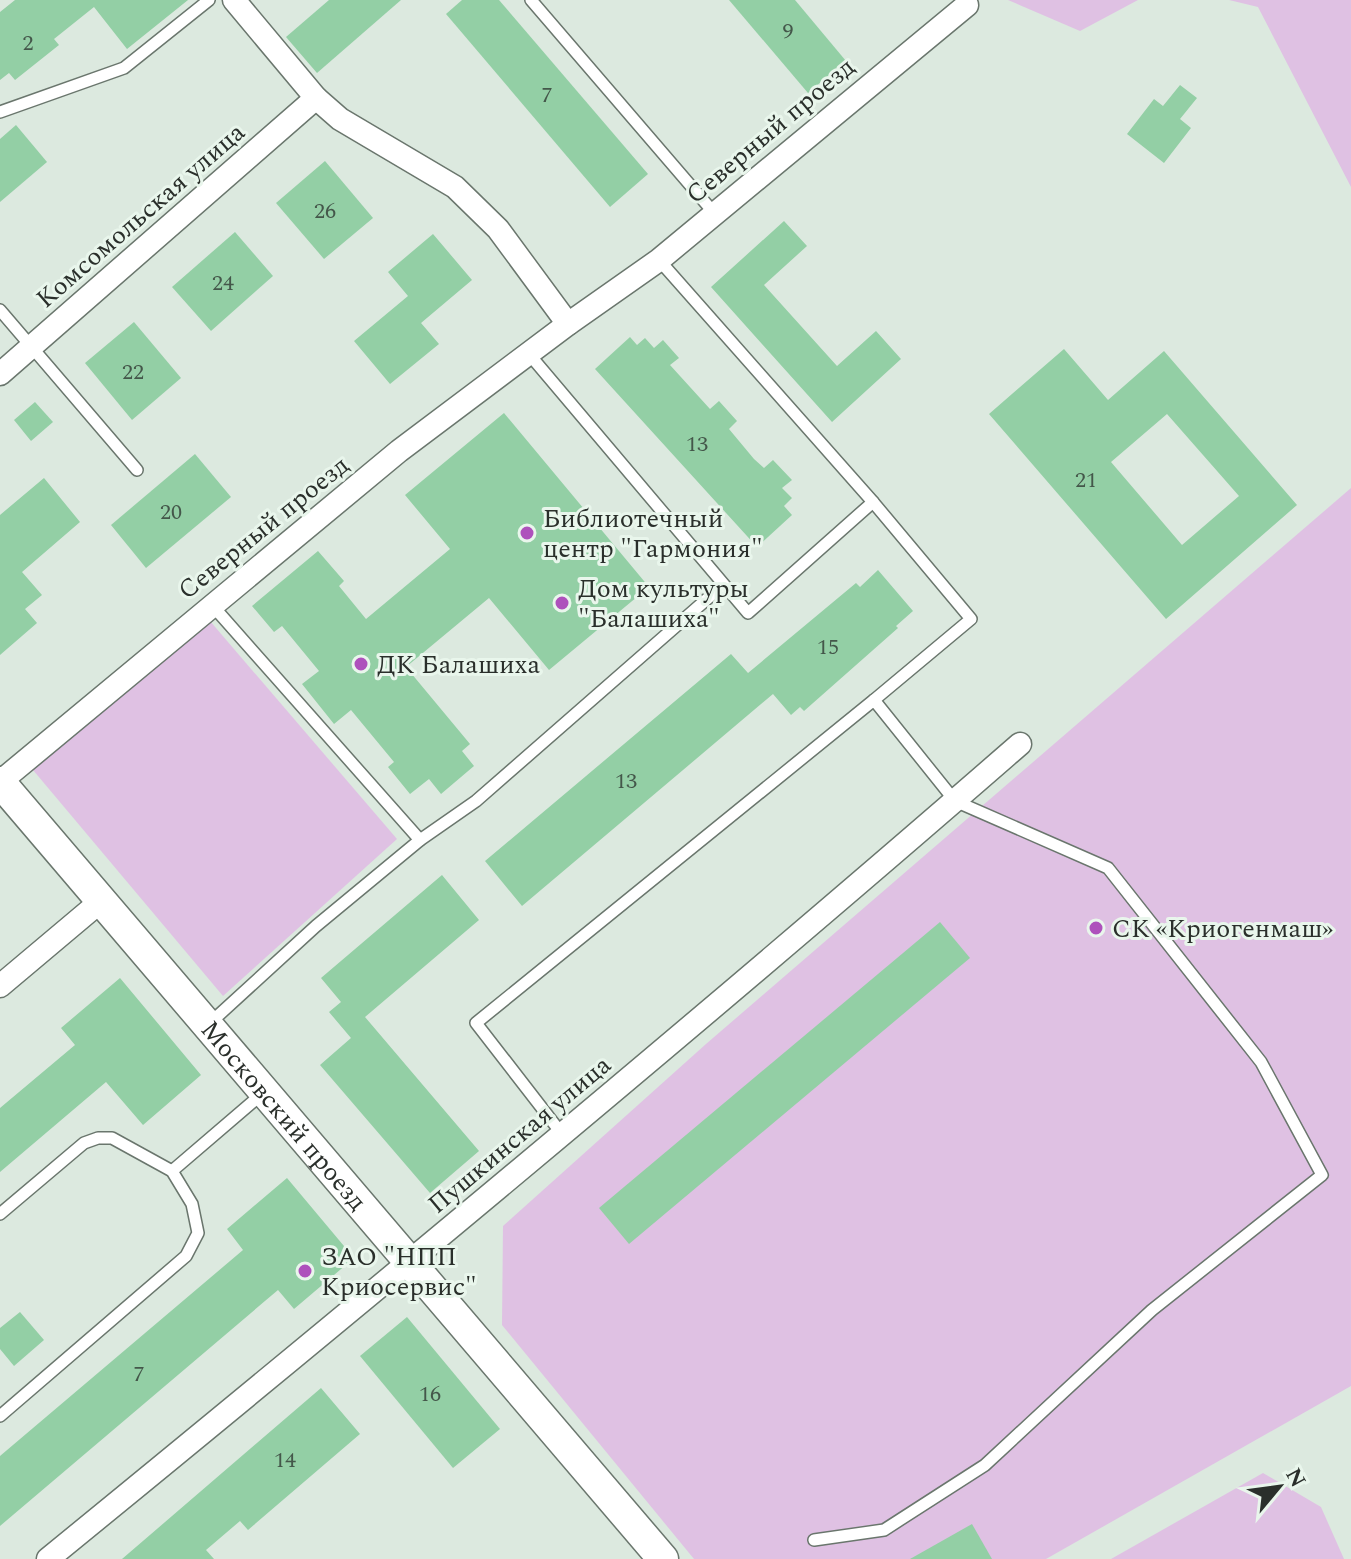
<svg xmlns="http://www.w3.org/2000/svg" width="1351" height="1559" font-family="Spectral,serif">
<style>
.green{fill:#dfc1e3}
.building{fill:#93cfa5;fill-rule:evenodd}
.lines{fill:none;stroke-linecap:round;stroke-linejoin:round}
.lane-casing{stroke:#6a766d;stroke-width:14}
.street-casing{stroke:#6a766d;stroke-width:25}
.secondary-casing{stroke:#6a766d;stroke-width:33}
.lane{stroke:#fff;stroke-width:11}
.street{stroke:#fff;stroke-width:22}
.secondary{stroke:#fff;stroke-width:30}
.poi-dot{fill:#ae51bc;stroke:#e9f6ec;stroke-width:3}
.labels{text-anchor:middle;stroke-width:6;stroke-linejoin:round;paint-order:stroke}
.number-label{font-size:22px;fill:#44574a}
.street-label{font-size:26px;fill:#2a2f2b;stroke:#e9f6ec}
.poi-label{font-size:26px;fill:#2a2f2b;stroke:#e9f6ec;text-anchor:start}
</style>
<rect width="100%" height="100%" fill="#dce9df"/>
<g class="green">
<polygon points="1008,0 1138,0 1080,31"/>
<polygon points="1229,0 1351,0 1351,187 1258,7"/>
<polygon points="1351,488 1351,1386 1046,1559 694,1559 502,1325 503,1226 706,1044"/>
<polygon points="210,621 397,839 223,996 33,770"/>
<polygon points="1263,1473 1321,1507 1344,1559 1111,1559"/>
</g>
<g class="building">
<polygon points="15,0 188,0 127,49 94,7 54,39 59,45 15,80 9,73 0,80 0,12"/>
<polygon points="329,0 401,0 317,73 286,37"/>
<polygon points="462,0 499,0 648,174 610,207 446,14"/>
<polygon points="729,0 795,0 846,61 808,93"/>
<polygon points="1180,85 1197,98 1180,119 1191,128 1164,163 1127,134 1154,99 1163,106"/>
<polygon points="16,125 47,162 0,202 0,139"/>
<polygon points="325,161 373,218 324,259 276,203"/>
<polygon points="784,221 807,246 764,285 837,366 876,331 901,359 832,422 711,287"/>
<polygon points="235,232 273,276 211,331 172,287"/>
<polygon points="433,234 472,280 421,323 439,344 390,384 354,341 408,296 388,272"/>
<polygon points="134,322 181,378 132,420 85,363"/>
<polygon points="630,337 637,345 645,338 654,348 663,340 679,358 670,365 710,409 719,401 737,421 729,429 754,459 764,468 773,460 792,480 782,488 792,498 784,506 792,515 757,547 595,369"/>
<path d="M1064,349l44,51 56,-49 133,154 -131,114 -177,-205zM1167,414l72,82 -57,49 -71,-83z"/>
<polygon points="35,402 53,422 31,441 14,420"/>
<polygon points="504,413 649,587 549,670 489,598 406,667 470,744 462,751 474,766 441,794 429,779 410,794 388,767 394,762 351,710 334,724 302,684 319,671 282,626 274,632 252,606 318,551 344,581 339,586 366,619 450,549 405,495"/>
<polygon points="195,454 231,497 146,568 111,525"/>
<polygon points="44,478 80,522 22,572 42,595 25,609 37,623 0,655 0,515"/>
<polygon points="878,570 913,611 896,626 898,628 804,711 800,707 791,715 773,694 522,906 485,861 731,654 748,673 856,583 860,587"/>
<polygon points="442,875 479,920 365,1017 479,1151 430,1193 320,1065 351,1038 329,1012 341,1002 321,978"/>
<polygon points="940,922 970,958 629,1244 599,1208"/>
<polygon points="120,978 201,1075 143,1125 106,1082 0,1172 0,1108 75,1045 61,1028"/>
<polygon points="287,1178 354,1258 294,1309 278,1290 0,1526 0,1456 243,1250 227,1229"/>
<polygon points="20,1312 44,1340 14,1366 0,1349 0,1328"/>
<polygon points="407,1317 500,1429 453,1468 360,1356"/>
<polygon points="321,1388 360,1434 248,1530 240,1521 206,1550 214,1559 122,1559"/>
<polygon points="972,1524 992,1559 910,1559"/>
</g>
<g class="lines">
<g class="lane-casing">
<g id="lane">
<polyline points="531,0 715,214"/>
<polyline points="0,112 124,68 209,0"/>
<polyline points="0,310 137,470"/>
<polyline points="529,354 748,613 873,502 659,260"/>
<polyline points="873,502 971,619 874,700"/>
<polyline points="212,605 420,840"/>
<polyline points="210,1023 316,926 420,840 476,801 723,585"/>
<polyline points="562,1134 476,1023 874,700 955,801 1108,868 1261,1062 1322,1175 1152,1310 985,1465 884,1530 814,1540"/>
<polyline points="172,1171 263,1093"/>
<polyline points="0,1214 84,1143 98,1138 112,1138 172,1171 192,1204 198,1233 186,1256 0,1416"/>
</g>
</g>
<g class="street-casing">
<g id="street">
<polyline points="234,0 316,98 340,119 455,187 498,229 568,324"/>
<polyline points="0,374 316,98"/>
<polyline points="0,782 399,451 568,324 659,260 967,5"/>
<polyline points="0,986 101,901"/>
<path d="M48,1559c327,-267 653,-537 972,-815"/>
</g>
</g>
<g class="secondary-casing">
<g id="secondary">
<path id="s1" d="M0,782l663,777"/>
</g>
</g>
<use href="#lane" class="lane"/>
<use href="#street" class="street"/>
<use href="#secondary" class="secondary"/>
</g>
<g class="poi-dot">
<circle cx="527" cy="533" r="8"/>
<circle cx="562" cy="603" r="8"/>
<circle cx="361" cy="664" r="8"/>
<circle cx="1096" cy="928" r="8"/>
<circle cx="305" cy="1271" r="8"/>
</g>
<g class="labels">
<g class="number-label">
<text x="788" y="38">9</text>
<text x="28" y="50">2</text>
<text x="547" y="102">7</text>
<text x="325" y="218">26</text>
<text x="223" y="290">24</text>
<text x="133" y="379">22</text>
<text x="697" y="451">13</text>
<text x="1086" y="487">21</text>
<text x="171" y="519">20</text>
<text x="828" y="654">15</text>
<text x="626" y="788">13</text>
<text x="139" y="1381">7</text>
<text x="430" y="1401">16</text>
<text x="285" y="1467">14</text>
</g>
<g class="street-label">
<text transform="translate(770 130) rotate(-40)" y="9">Северный проезд</text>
<text transform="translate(140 215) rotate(-41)" y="9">Комсомольская улица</text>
<text transform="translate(263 527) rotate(-39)" y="9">Северный проезд</text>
<text dy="9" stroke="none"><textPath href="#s1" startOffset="438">Московский проезд</textPath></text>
<text transform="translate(519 1134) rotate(-40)" y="9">Пушкинская улица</text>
</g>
<g class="poi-label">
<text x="543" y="527">Библиотечный<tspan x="543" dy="30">центр "Гармония"</tspan></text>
<text x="578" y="597">Дом культуры<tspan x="578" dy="30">"Балашиха"</tspan></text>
<text x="377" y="673">ДК Балашиха</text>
<text x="1112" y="937">СК «Криогенмаш»</text>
<text x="321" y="1265">ЗАО "НПП<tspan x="321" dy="30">Криосервис"</tspan></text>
</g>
</g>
<g transform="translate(1279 1487) rotate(61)" stroke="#e9f6ec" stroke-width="6" paint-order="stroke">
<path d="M0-6L14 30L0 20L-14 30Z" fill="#2a2f2b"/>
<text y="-12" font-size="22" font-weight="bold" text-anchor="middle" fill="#2a2f2b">N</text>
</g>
</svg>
